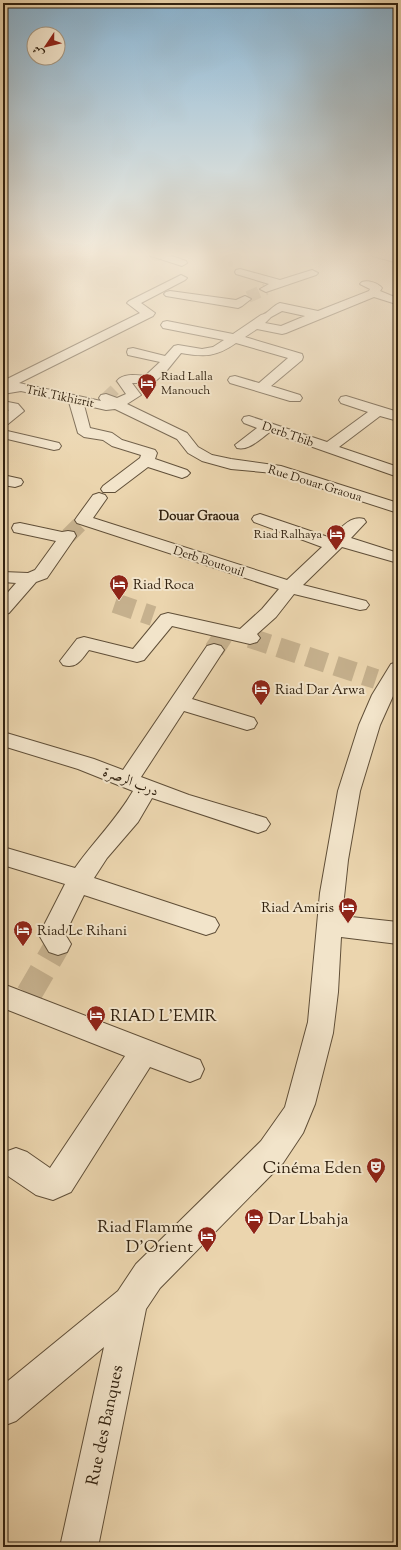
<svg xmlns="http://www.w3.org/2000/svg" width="401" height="1550" font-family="'Sorts Mill Goudy',Amiri,serif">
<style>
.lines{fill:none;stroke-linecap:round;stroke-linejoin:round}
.minor-tunnel-far3{stroke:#c6b18e;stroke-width:12;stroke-dasharray:12 6;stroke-linecap:butt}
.minor-tunnel-far2{stroke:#c6b18e;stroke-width:16;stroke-dasharray:16 8;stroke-linecap:butt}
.minor-tunnel-far1{stroke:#c6b18e;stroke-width:20;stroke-dasharray:20 10;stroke-linecap:butt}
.minor-tunnel{stroke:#c6b18e;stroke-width:26;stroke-dasharray:26 13;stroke-linecap:butt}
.minor-casing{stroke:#604f38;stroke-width:2}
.minor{fill:#f2e4ca;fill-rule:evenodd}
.labels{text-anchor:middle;stroke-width:4;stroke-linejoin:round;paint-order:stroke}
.far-poi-label{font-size:12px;fill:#322210;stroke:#f2e4ca;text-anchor:start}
.far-street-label{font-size:12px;fill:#322210;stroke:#f2e4ca}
.far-neighbourhood-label{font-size:13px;font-weight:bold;fill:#322210;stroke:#f2e4ca}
.poi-label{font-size:14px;fill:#322210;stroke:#f2e4ca;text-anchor:start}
.street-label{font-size:14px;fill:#322210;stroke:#f2e4ca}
.near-poi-label{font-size:17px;fill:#322210;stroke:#f2e4ca;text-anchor:start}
.near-street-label{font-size:17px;fill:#322210;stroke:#f2e4ca}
</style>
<rect width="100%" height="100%" fill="#ebd5ae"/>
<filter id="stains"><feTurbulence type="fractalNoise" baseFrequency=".005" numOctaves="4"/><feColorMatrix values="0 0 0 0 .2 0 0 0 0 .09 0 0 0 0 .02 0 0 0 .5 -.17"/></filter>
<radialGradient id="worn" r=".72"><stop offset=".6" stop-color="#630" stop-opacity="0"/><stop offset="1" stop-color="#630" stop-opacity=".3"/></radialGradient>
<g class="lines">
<g class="minor-tunnel-far3">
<polyline points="248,297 266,289"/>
<polyline points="106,398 124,381"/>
</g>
<polyline class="minor-tunnel-far2" points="68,536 81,523"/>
<g class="minor-tunnel-far1">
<polyline points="115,603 153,616"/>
<polyline points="250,638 376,679"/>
<polyline points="214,650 223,636"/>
</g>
<polyline class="minor-tunnel" points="29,994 58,944"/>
<g class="minor-casing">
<g id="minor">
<polygon points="150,254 166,254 186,261 187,263 182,266 151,256"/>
<polygon points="372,254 389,254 398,257 398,263 373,256"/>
<polygon points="240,269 280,280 312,270 318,273 316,275 266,292 260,289 269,284 236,274 235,272 236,270"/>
<path d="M181,275l6,3 -2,2 -44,23 14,10 -2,3 -134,67 82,18 -2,-3 2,-3 5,-1 11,4 9,-4 -9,-13c6,-8 19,-6 28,-5l15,-14 -32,-7 -1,-3 1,-3 5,-1 32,8 9,-10 4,-1 24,4 11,-2 11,-7 -61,-12 -2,-3 2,-3 4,-1 66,13 28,-19c7,-1 11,-9 19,-12l38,8 51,-20 1,-2 -10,-5 2,-2c6,-2 16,1 20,6l-2,3 17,7v4l-4,1 -19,-6 -88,36 -4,1 -25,-5 -12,8 57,17 1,3 -1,3 -31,26 29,9 2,3 -2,3h-10l-60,-18 -2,-3 2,-3 5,-1 24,7 29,-25 -52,-15c-20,14 -31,14 -55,10l-17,21 -11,9h-21l9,12 -14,9 60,29 11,14 14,8 19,4 50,7 117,37v10l-124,-40 -43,-4 -29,-8 -14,-8 -11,-14 -62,-30 -9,1 -22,-5 6,23 22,5 10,7 33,10 2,3 -2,6 32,11 3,3 -3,3 -5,2 -34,-11 -33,25h-12l-2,-3 2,-3 37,-28 1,-3 -29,-9 -9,-6 -19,-3 -6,-4 -9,-31 -48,-11 -18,3v-13l137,-68 -13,-10 2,-2zM282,311l23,5 -24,10 -16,-3 6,-6z"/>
<polygon points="170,291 236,300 245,296 251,299 242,306 238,308 166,296 164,294 166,292"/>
<path d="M346,396l52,16v9l-18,-5 -41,31 59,20v10l-128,-45c-10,7 -21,19 -33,16l-2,-3 22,-17 -13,-5 -2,-3 2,-3 5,-1 78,26 41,-30 -27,-9 -2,-3 2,-3z"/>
<polygon points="3,401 18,404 24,411 8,424 3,425 3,414 9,410 3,409"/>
<polygon points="3,430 59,443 61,446 59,449 54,450 3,438"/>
<polygon points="3,475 21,479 23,482 21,485 15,487 3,485"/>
<path d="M99,493l6,2 2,3 -14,20 194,62 35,-33 -68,-25 -2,-3 2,-3 6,-2 6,2 65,22c8,-8 19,-23 33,-19l2,3 -15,16 47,15v10l-56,-16 -39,38 63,16 3,4 -3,4 -6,1 -66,-16 -18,23 -19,17 3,4 -3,4 -7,2 -78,-18 -28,34 -7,2 -48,-12c-8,10 -12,19 -26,15l-3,-4 17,-22 7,-2 49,12 28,-34 7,-2 72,16 22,-20 17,-20 -202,-66 -2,-3 2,-3 16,-22z"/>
<polygon points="20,523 62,532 68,531 74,532 76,536 47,578 36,582 9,613 3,615 3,598 16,583 3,582 3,572 28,573 35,570 56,541 14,532 12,528 14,524"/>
<path d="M214,644l7,2 3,4 -32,49 62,19 3,5 -3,5 -7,2 -63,-19 -43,66 48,18 77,23 4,6 -4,6 -8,3 -106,-35 -14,24 -31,36 -13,20 121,40 4,7 -4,7 -9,3 -122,-40 -19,39 6,10 -4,8 -9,3 -9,-3 -10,-17 26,-51 -62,-19v-18l72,21c19,-27 42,-49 58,-77l-55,-22 -75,-23v-14l91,27 29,11 84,-124z"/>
<polygon points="398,662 398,685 380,725 360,791 348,860 342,916 398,922 398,944 341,937 338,992 333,1033 315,1104 303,1133 283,1163 160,1288 146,1309 98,1547 60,1547 104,1347 16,1421 3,1426 3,1385 118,1291 136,1264 261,1141 285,1107 308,1022 320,893 338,791 359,725 372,695 391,664"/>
<path d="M3,984l197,76 4,9 -4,9 -10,4 -40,-15 -79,125 -18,8 -17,-5 -31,-21c-3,-8 -3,-14 0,-22l11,-4 11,4 23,16 75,-112 -122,-48z"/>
</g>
</g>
<use href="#minor" class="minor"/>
</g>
<linearGradient id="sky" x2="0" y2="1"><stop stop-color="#89b5d4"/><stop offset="0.54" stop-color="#f6ecdb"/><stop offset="1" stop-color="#f6ecdb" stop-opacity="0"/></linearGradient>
<rect width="401" height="471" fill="url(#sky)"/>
<defs>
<g id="hotel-pin" transform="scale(1)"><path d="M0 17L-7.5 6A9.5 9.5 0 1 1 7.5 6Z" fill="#8f2418" stroke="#f2e4ca"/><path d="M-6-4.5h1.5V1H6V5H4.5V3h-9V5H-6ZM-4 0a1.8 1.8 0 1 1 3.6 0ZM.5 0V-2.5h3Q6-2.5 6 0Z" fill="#fff"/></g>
<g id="theatre-pin" transform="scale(1)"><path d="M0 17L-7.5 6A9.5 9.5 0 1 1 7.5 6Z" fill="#8f2418" stroke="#f2e4ca"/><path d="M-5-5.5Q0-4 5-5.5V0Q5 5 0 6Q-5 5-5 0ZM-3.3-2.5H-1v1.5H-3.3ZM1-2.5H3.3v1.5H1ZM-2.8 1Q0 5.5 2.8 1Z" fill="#fff"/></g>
</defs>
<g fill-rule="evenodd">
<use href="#hotel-pin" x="147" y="383"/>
<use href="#hotel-pin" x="336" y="534"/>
<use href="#hotel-pin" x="119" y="584"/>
<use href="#hotel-pin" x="261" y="689"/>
<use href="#hotel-pin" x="348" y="907"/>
<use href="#hotel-pin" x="23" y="930"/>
<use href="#hotel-pin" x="96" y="1015"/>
<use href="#theatre-pin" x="376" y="1167"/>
<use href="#hotel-pin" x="254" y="1218"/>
<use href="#hotel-pin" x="207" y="1236"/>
</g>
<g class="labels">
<g class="far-poi-label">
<text x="161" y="380">Riad Lalla<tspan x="161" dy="14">Manouch</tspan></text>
<text x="322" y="538" text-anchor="end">Riad Ralhaya</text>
</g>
<g class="far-street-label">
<text transform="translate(60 396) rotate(12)" y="4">Trik Tikhizrit</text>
<text transform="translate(288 434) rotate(19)" y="4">Derb Tbib</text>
<text transform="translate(315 483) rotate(17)" y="4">Rue Douar Graoua</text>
<text transform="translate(209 561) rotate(18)" y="4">Derb Boutouil</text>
</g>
<g class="far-neighbourhood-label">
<text x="199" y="520">Douar Graoua</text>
</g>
<g class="poi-label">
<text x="133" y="589">Riad Roca</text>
<text x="275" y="694">Riad Dar Arwa</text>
<text x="334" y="912" text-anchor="end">Riad Amiris</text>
<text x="37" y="935">Riad Le Rihani</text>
</g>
<g class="street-label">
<text transform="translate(131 781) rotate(21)" y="5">درب الرصرة</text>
</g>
<g class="near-poi-label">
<text x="110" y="1021">RIAD L'EMIR</text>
<text x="362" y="1173" text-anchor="end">Cinéma Eden</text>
<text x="268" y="1224">Dar Lbahja</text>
<text x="193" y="1232" text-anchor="end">Riad Flamme<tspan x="193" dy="20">D'Orient</tspan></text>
</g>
<g class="near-street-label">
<text transform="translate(104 1425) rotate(-78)" y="6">Rue des Banques</text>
</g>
</g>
<rect width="401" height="1550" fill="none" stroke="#ebd5ae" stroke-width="16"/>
<rect x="4" y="4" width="393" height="1542" fill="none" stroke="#322210" stroke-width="2"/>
<rect x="8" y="8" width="385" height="1534" fill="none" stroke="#322210"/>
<g transform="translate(46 46) rotate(235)"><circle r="19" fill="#f2e4ca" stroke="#a59680"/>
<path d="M0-3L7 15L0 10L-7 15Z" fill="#8f2418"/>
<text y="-6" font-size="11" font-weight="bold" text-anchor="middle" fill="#322210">ش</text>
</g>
<rect width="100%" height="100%" filter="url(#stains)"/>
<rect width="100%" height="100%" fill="url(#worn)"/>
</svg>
